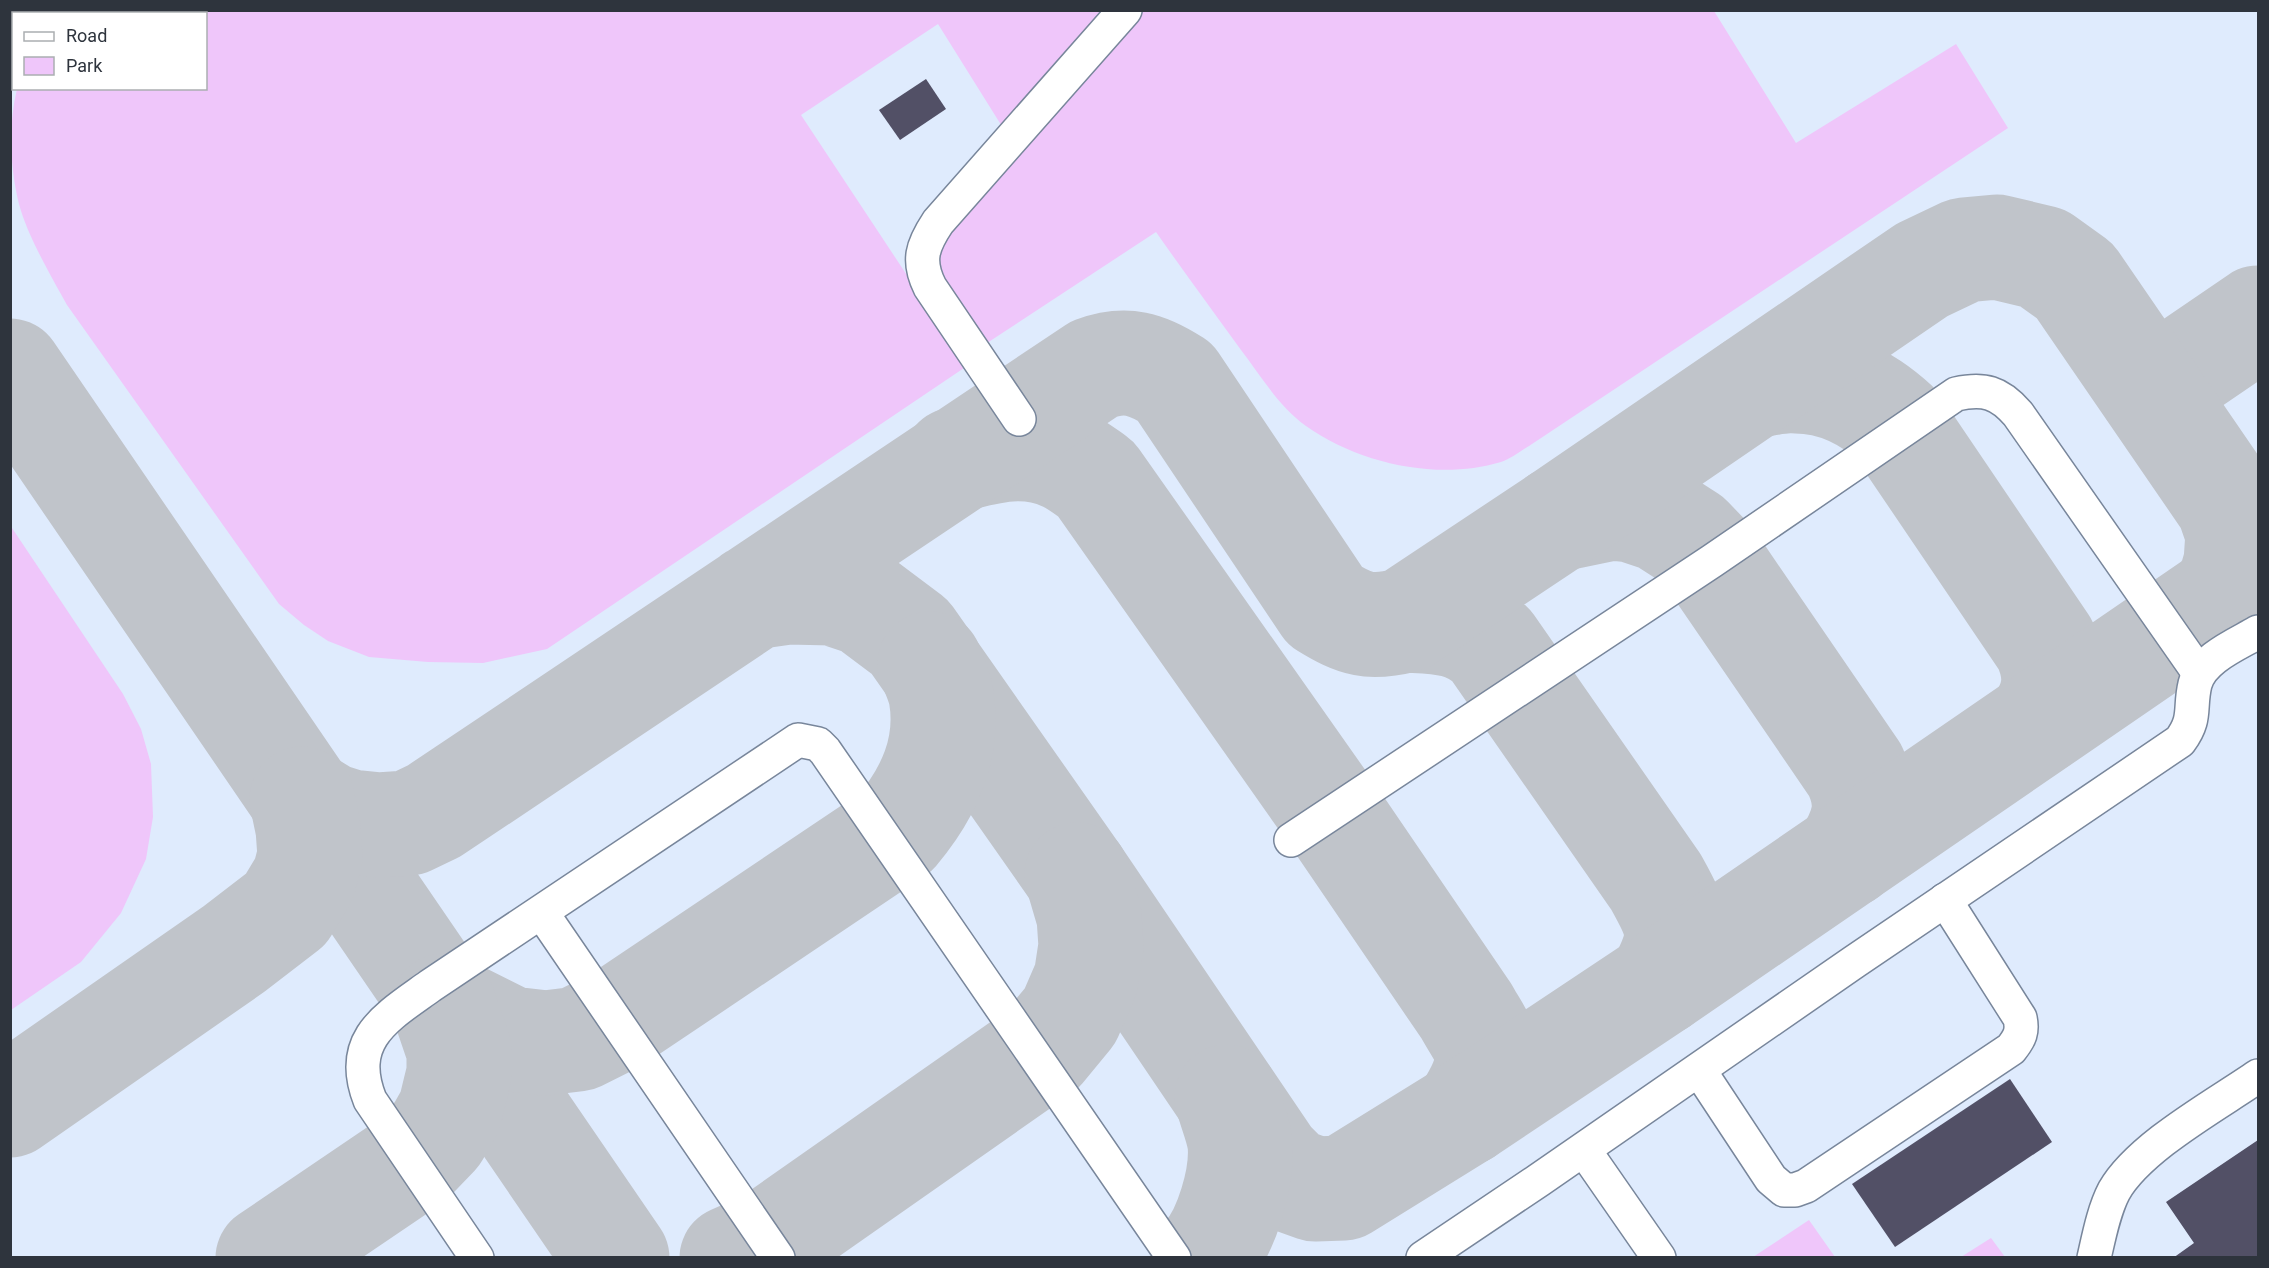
<svg xmlns="http://www.w3.org/2000/svg" width="2269" height="1268" font-family="Roboto,sans-serif">
<style>
.built{fill:#dfebfd;fill-rule:evenodd}
.green{fill:#efc6fa}
.lines{fill:none;stroke-linecap:round;stroke-linejoin:round}
.taxiway{stroke:#c0c4ca;stroke-width:105}
.building{fill:#525066}
.minor-casing{stroke:#78869b;stroke-width:36}
.minor{stroke:#fff;stroke-width:33}
</style>
<rect width="100%" height="100%" fill="#f3f6fb"/>
<path class="built" d="M10,11h2248v1246h-2247zM14,14h192v74h-192z"/>
<g class="green">
<path d="M41,11h1062l-100,117 -65,-104 -137,91 166,251 -420,283 -64,14 -55,-1 -59,-5 -41,-16 -24,-16 -25,-21 -212,-299c-16,-29 -40,-70 -48,-101 -9,-37 -11,-78 -2,-115l189,-1v-74l-166,-1z"/>
<path d="M1127,11h587l82,132 160,-99 52,84 -479,318c-9,5 -18,13 -28,16 -63,19 -141,2 -195,-36 -27,-19 -45,-50 -65,-76 -28,-39 -57,-78 -85,-118l-172,113 -50,-83 33,-63z"/>
<polygon points="10,525 123,694 141,729 151,764 153,817 146,859 121,913 81,962 11,1010"/>
<polygon points="1809,1220 1835,1257 1798,1257 1796,1256 1793,1258 1753,1257"/>
<polygon points="1991,1238 2005,1257 1961,1257"/>
</g>
<g class="lines">
<g class="taxiway">
<polyline points="10,371 617,1258"/>
<path d="M1753,386c13,-2 28,-6 42,-5 39,0 73,17 101,43l149,220c13,29 12,52 -7,79"/>
<polyline points="2151,391 2258,318"/>
<path d="M955,460c36,-10 73,-19 110,-1 11,5 21,13 31,20l236,335 135,198c5,10 15,23 18,34 7,24 -8,48 -20,67"/>
<path d="M1558,519l53,-11 21,2 30,10 28,18 22,23 143,209c16,34 10,54 -8,85"/>
<path d="M1406,620c34,2 58,1 85,25l165,237c25,45 28,55 4,101"/>
<path d="M302,799l26,16 22,7 29,3 30,-2 25,-12 660,-442c32,-12 53,-5 81,13l150,224c31,19 45,23 81,14l152,-101 364,-249 42,-20 33,-3 46,11 32,23 153,223 10,29 -2,30 -6,21 -12,16 -558,383 -195,130 -121,75 -29,1 -25,-9 -20,-20 -193,-285 -167,-238 -44,-33 -33,-11 -45,-1 -35,5"/>
<path d="M444,1006l66,33 35,4 33,-4 38,-19 280,-188c33,-39 54,-84 45,-137 -2,-10 -7,-21 -11,-31"/>
<polyline points="10,1105 234,949 286,909 304,879 310,856 308,828 302,799"/>
<polyline points="268,1258 411,1161 437,1134 450,1111 459,1074 459,1050 444,1006"/>
<polyline points="732,1258 768,1242 1042,1050 1070,1016 1086,979 1091,946 1089,916 1077,875"/>
<path d="M1203,1258c24,-25 40,-81 37,-115 -2,-15 -9,-31 -13,-46"/>
</g>
</g>
<g class="building">
<polygon points="926,79 946,109 900,140 879,110"/>
<polygon points="2010,1079 2052,1142 1895,1247 1852,1184"/>
<polygon points="2258,1140 2258,1258 2173,1258 2194,1243 2166,1202"/>
</g>
<g class="lines">
<g class="minor-casing">
<g id="minor">
<path d="M1019,419l-89,-132c-13,-26 -8,-41 8,-65l187,-212"/>
<path d="M1291,840l421,-279 244,-167c28,-6 43,-2 62,20l181,259"/>
<polyline points="542,913 778,1258"/>
<path d="M1699,1070l72,109 13,11h11l11,-4 205,-137c9,-11 12,-18 9,-31l-75,-118"/>
<polyline points="1584,1150 1659,1258"/>
<path d="M477,1258l-107,-158c-24,-61 17,-83 60,-114l368,-246 20,4 7,7 349,507"/>
<path d="M1423,1258l116,-78 315,-218 326,-221c17,-23 9,-32 15,-57 7,-26 43,-40 63,-52"/>
<path d="M2094,1258c5,-22 10,-48 20,-67 25,-44 102,-86 144,-115"/>
</g>
</g>
<use href="#minor" class="minor"/>
</g>
<rect width="2269" height="1268" fill="none" stroke="#2e343d" stroke-width="24"/>
<rect x="12" y="12" width="195" height="78" fill="#ffffff" stroke="#abaeb1" stroke-width="1.5"/>
<rect x="24" y="32" width="30" height="9" fill="#ffffff" stroke="#abaeb1" stroke-width="1.5"/>
<text x="66" y="42" font-size="18" fill="#2e343d">Road</text>
<rect x="24" y="57" width="30" height="18" fill="#efc6fa" stroke="#abaeb1" stroke-width="1.5"/>
<text x="66" y="72" font-size="18" fill="#2e343d">Park</text>
</svg>
